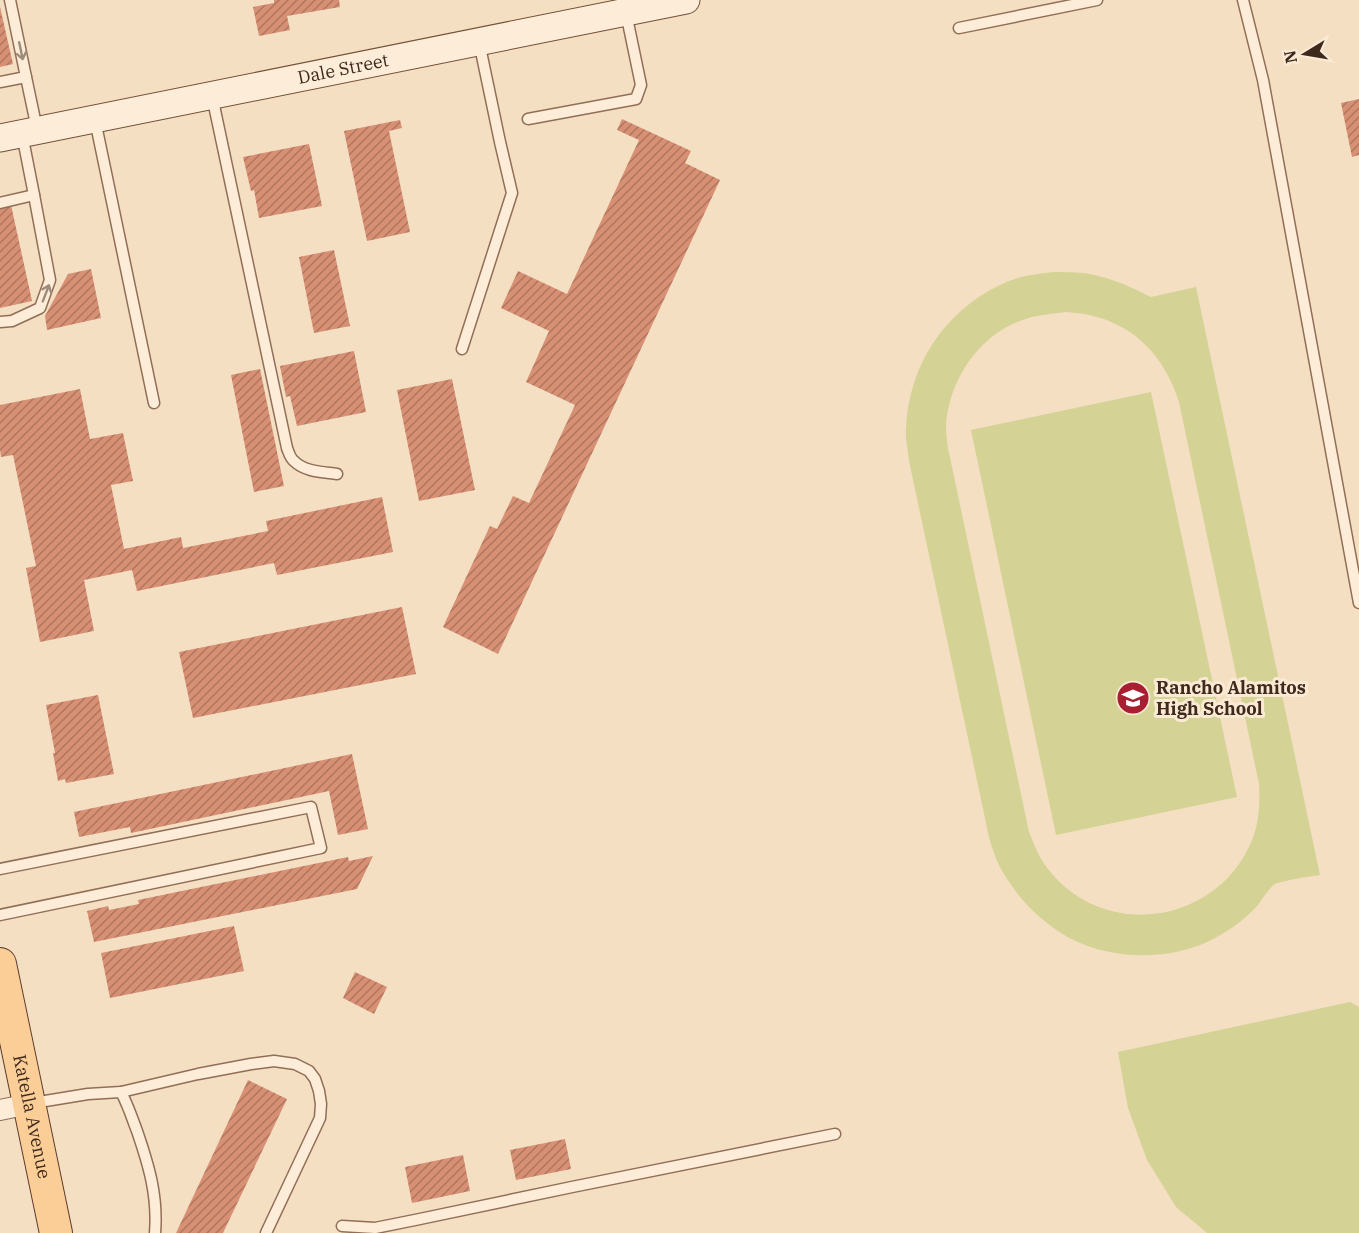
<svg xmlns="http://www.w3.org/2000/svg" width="1359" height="1233" font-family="'IBM Plex Serif',serif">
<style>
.pitch{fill:#d4d395;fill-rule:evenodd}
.building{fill:url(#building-hatch)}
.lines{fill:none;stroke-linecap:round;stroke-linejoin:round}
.lane-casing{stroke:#916e57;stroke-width:13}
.street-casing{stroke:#916e57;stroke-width:22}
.secondary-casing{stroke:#734f3a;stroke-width:29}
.primary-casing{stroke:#5e3c2c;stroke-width:34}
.lane{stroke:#fdedd8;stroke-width:10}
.street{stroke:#fdedd8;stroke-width:20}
.secondary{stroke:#fdedd8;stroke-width:27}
.primary{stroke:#fbce97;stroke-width:32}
.oneway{stroke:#9e8b7a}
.labels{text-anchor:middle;stroke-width:6;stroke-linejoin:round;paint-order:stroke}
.street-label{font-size:18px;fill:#3f291d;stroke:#faead4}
.poi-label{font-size:18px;font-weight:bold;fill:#3f291d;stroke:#faead4;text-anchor:start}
</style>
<defs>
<pattern id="building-hatch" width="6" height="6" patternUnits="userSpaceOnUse" patternTransform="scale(1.5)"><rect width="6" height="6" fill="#d79074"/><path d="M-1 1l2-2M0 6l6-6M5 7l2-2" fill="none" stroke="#b0765f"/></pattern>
</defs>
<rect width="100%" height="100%" fill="#f4dfc3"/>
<g class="pitch">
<path d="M1054,272c10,0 20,0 29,1 24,3 46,13 68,24l45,-10 124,588c-8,1 -39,6 -45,9 -5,3 -13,15 -17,21 -14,16 -32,28 -51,37 -45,21 -109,17 -149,-11 -24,-16 -44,-38 -58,-64 -5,-9 -8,-20 -11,-30l-80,-376c-1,-11 -4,-22 -3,-33 3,-63 38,-116 94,-143 17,-9 36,-11 54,-13zM1066,312c8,1 16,1 23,3 47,10 76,43 90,87l80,382c1,22 0,43 -10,63 -38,79 -147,92 -201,22 -9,-11 -14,-25 -19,-37l-81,-384c-1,-7 -2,-15 -2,-23 3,-44 32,-89 74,-104 15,-6 30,-7 46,-9z"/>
<polygon points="1151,392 1237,797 1056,835 971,430"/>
<polygon points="1350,1002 1359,1007 1359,1233 1207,1233 1176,1207 1147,1160 1128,1108 1118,1052"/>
</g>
<g class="building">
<polygon points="274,0 339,0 340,7 287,16 290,30 259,36 253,7 274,3"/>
<polygon points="0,7 13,64 0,67"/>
<polygon points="1359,99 1359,155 1352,157 1341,103"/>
<polygon points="622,119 691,151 685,163 720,180 498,654 443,627 490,526 497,529 513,496 529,503 575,405 526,382 549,331 501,308 518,271 567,294 639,140 617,130"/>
<polygon points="400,120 402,128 389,131 410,232 367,241 344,131"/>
<polygon points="309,144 322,206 259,218 254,190 251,191 243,157"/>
<polygon points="11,205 32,301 0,308 0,207"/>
<polygon points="334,250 350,326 314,333 299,257"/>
<polygon points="91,269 101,318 47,330 45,316 68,274"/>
<polygon points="354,351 366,412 297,426 290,396 286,397 280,366"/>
<polygon points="260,369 284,486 254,492 231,375"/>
<polygon points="452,379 475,490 419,501 397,390"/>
<polygon points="80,389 90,439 123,433 133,481 111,485 124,549 181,537 183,548 268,531 266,521 382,497 393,552 277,575 274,563 137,591 132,570 84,580 94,631 40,642 26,568 36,566 13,455 1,457 0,450 0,405"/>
<polygon points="402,607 416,674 193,718 179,652"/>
<polygon points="98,695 114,774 66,783 65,779 58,781 53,753 55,753 46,705"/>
<polygon points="352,754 368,829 338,835 329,791 131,833 130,827 79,837 74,812"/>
<polygon points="373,856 357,889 94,942 87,911 108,906 109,910 139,904 138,900 348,857 349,861"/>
<polygon points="234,926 244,971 110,998 101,953"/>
<polygon points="355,972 387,987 374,1014 343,998"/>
<polygon points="248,1080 287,1099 223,1233 176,1233"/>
<polygon points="565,1139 571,1169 516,1180 510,1150"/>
<polygon points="463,1155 470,1191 412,1203 405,1167"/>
</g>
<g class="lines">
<g class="lane-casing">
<g id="lane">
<polyline points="1243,0 1263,80 1359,603"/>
<polyline points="959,28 1097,0"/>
<polyline points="26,77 37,129"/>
<polyline points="0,82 26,77 10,0"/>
<path d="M212,96l75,352c2,5 3,10 7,13 11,11 29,11 43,13"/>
<polyline points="528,119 636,99 641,85 626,13"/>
<polyline points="95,120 154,403"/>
<polyline points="22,134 34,195"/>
<polyline points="0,203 34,195 50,280 40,308 12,321 0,322"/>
<polyline points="462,349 512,193 500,142 479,42"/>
<polyline points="0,869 311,807 321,848 0,915"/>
<path d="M121,1092c7,13 11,26 16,39 12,35 21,65 18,102"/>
<polyline points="33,1103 88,1094 121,1092 198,1074 251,1064 274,1061 295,1064 309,1071 315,1079 319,1091 321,1104 320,1118 266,1233"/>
<polyline points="342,1226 375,1228 415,1220 572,1187 835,1134"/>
</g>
</g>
<g class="street-casing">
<polyline id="street" points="0,1110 29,1104"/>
</g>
<g class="secondary-casing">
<g id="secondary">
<path id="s1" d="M0,138l686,-138"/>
</g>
</g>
<g class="primary-casing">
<g id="primary">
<path id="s2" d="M0,964l56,269"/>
</g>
</g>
<use href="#lane" class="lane"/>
<use href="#street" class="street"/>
<use href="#secondary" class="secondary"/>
<use href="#primary" class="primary"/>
</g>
<defs><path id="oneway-shaft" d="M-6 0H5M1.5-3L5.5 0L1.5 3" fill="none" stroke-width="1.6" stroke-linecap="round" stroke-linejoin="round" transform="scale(1.5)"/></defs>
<g class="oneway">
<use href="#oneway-shaft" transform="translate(21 51) rotate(78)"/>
<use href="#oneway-shaft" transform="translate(46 293) rotate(-69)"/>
</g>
<defs>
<g id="school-disc" transform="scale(1.725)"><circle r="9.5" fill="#a81f32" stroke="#faead4"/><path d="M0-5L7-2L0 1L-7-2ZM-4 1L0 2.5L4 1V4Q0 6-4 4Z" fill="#fff"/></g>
</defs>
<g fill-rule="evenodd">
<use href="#school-disc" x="1133" y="698"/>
</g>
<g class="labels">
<g class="street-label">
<text dy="6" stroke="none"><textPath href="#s1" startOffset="350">Dale Street</textPath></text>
<text dy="6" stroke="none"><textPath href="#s2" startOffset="156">Katella Avenue</textPath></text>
</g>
<g class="poi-label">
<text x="1156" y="694">Rancho Alamitos<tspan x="1156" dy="21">High School</tspan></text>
</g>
</g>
<g transform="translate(1305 54) rotate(259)" stroke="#faead4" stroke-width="4.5" paint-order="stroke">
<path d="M0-4.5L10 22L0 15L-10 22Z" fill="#3f291d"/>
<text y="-9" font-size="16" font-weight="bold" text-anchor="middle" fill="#3f291d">N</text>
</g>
</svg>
